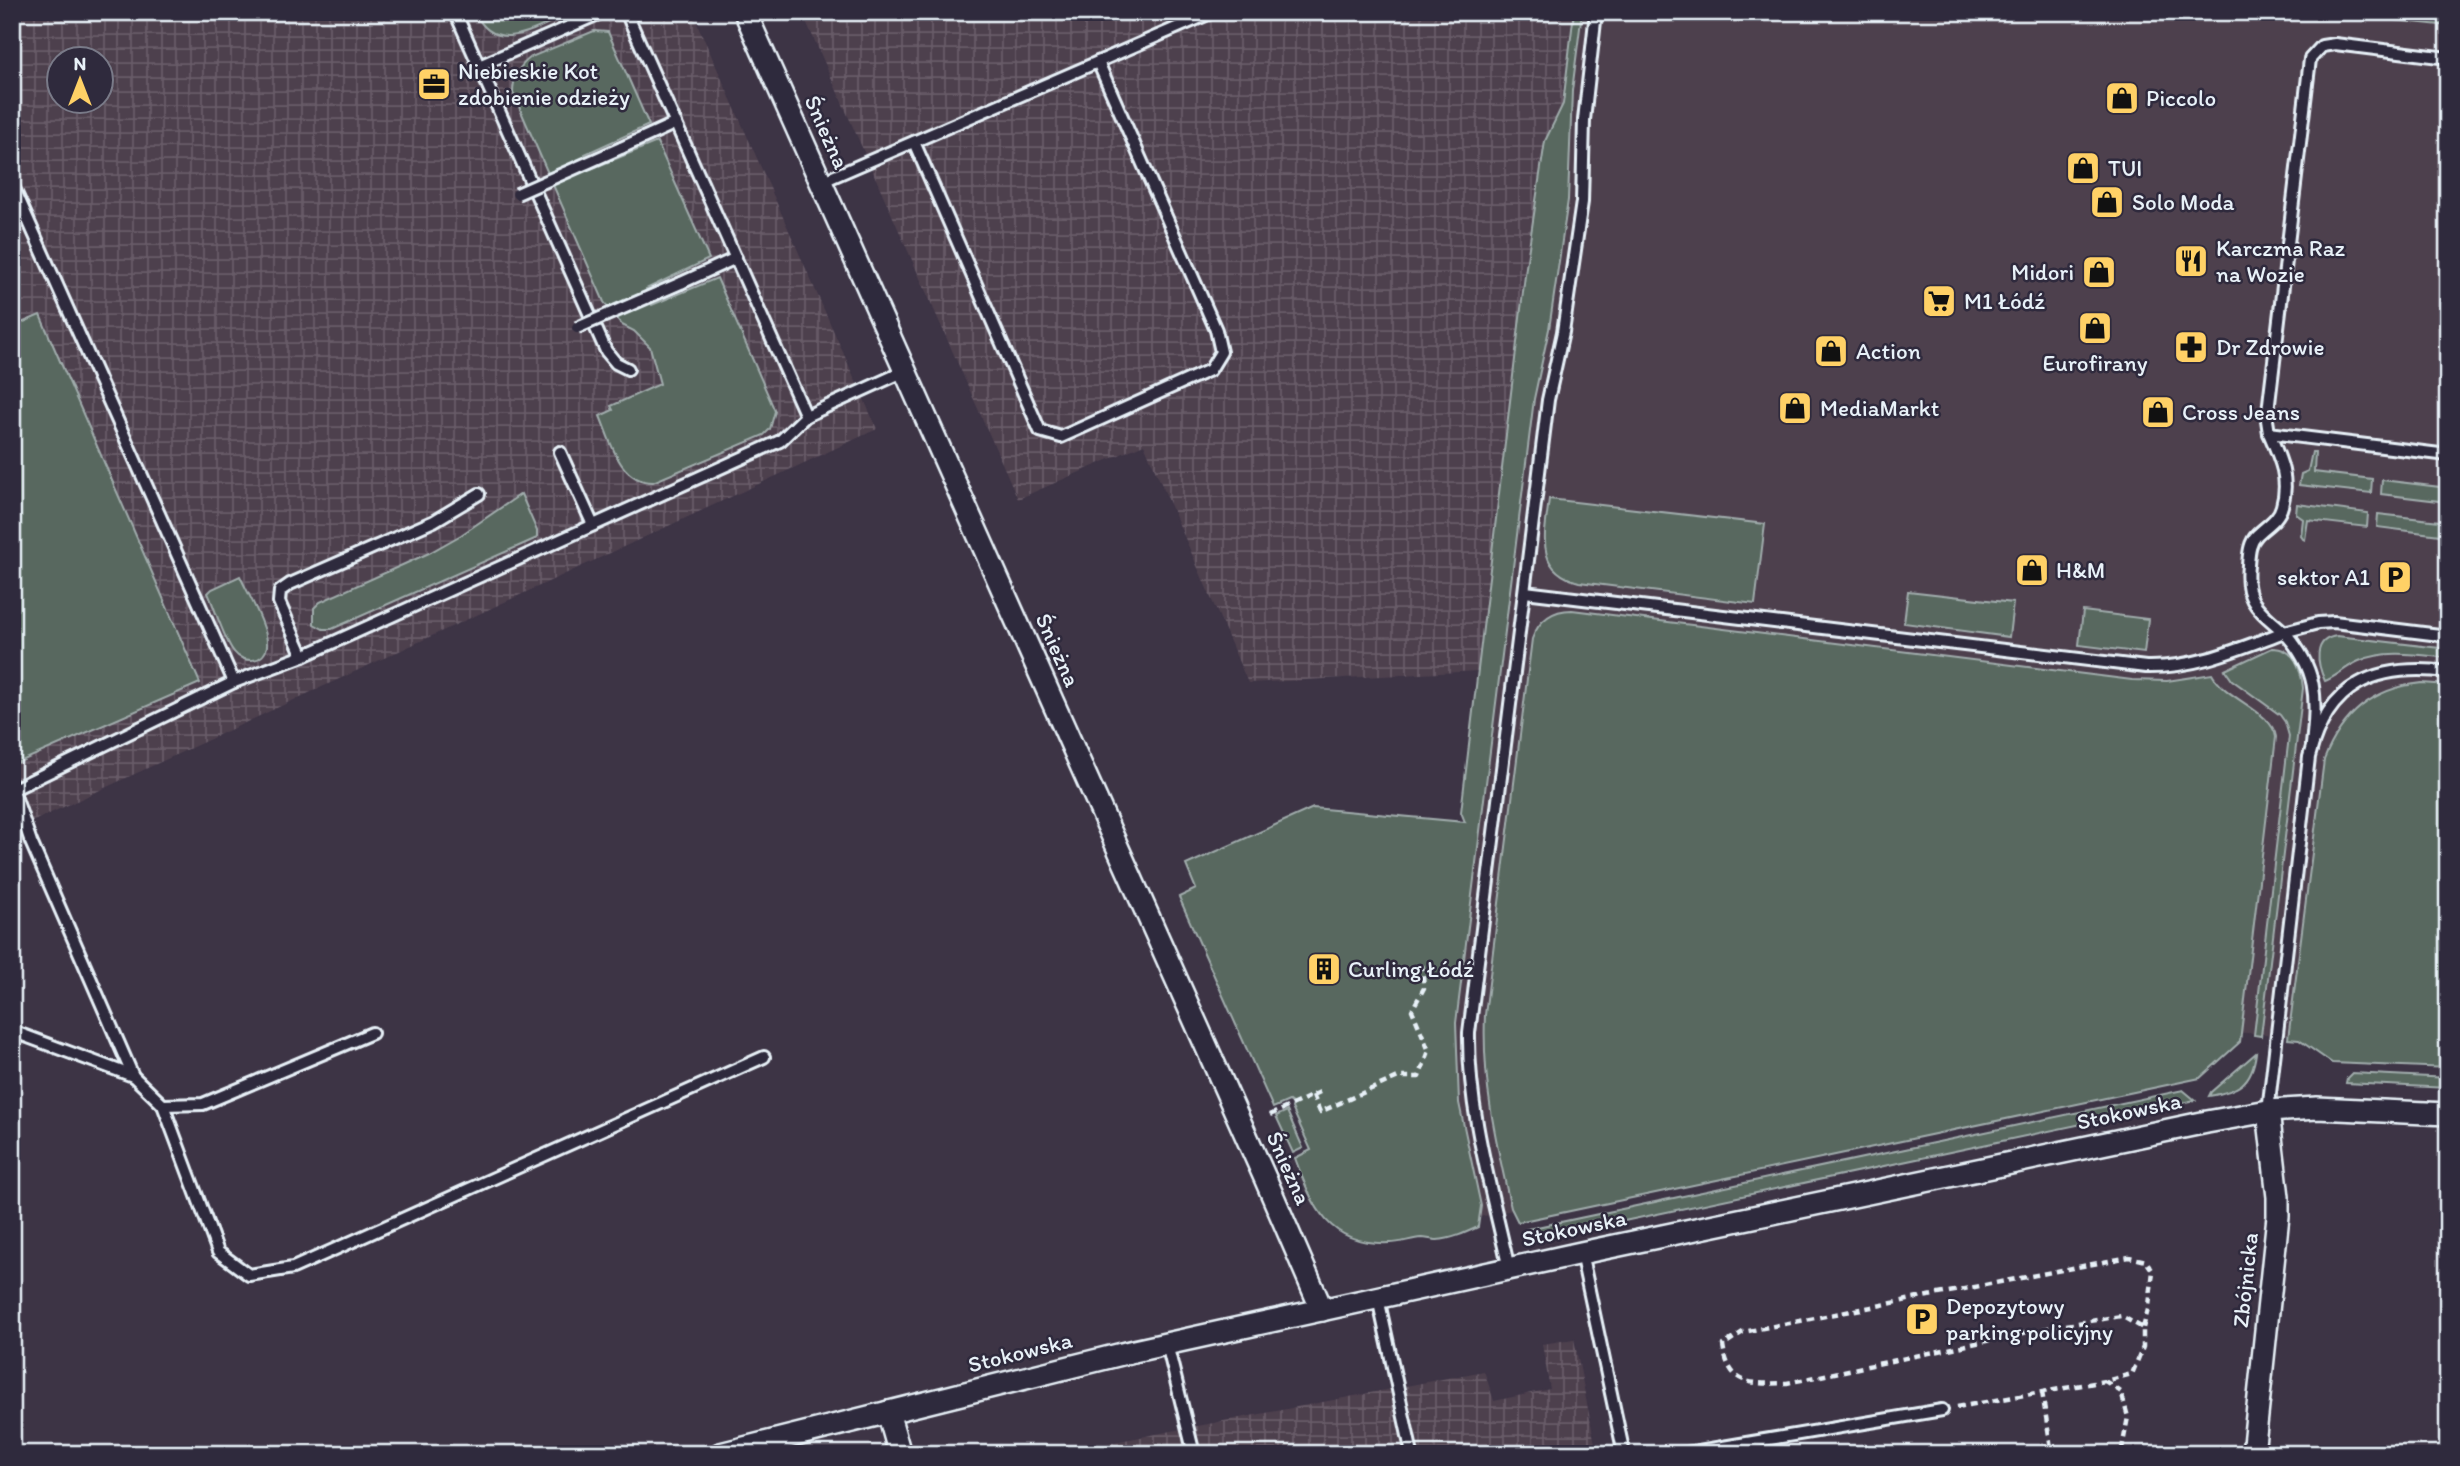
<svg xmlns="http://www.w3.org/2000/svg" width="2460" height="1466" font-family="Itim,sans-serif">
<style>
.built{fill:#4e404e}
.industrial{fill:url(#industrial-grid);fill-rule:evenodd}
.grass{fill:#58685f;stroke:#a0acac;stroke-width:2}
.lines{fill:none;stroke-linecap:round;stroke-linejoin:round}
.lane-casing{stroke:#e8f1f8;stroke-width:16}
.street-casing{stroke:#e8f1f8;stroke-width:26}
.path{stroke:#e8f1f8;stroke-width:4.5;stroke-dasharray:7 5;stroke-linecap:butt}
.lane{stroke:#2f2a3d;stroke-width:10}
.street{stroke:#2f2a3d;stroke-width:21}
.lane-bridge-casing{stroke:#e8f1f8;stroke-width:16;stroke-linecap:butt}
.lane-bridge{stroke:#2f2a3d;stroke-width:10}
.labels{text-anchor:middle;stroke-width:5;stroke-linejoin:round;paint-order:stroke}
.poi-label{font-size:23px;fill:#e8f1f8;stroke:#2f2a3d;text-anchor:start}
.street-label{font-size:23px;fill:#e8f1f8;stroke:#2f2a3d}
</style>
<defs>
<pattern id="industrial-grid" width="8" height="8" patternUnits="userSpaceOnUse" patternTransform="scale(1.75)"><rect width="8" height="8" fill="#4e404e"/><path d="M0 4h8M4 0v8" fill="none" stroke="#685c68"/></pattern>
</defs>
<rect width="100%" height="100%" fill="#3d3445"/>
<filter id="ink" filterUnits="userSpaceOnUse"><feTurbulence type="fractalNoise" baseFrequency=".0143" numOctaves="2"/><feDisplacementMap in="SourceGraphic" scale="14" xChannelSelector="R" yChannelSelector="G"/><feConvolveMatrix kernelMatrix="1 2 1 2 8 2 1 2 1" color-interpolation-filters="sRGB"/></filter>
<g filter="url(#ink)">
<polygon class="built" points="1574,12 2448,12 2448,1059 2310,1037 2231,1032 2190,1067 1465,1220 1443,1076"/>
<g class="industrial">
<path d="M12,12h680l185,417 -865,402zM60,60h42v42h-42z"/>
<polygon points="802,12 1574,12 1563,104 1545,141 1526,267 1478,671 1248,683 1144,444 1018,499"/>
<polygon points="1574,1339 1597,1454 1052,1454 1484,1371 1494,1401 1550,1389 1542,1344"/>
</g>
<g class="grass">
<path d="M475,12h97c-32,14 -77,46 -97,0z"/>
<path d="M1574,12h8l-10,79 -4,109 -19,129 -15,70 -78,624 3,80 22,103 -3,21c-13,6 -26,12 -41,13 -5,0 -10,-2 -16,-2 -10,1 -21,5 -31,5 -61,3 -77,-35 -95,-85l16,-8 -19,-42 1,-4 -4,-3 -16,7 -94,-211 17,-8 -10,-24 127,-57 152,14 -4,-10 65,-545 19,-126 18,-37z"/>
<polygon points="2377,12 2448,13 2448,26 2377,18"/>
<path d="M594,31l14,1 41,93 -64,29 6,15 66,-27 52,117 -63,30 6,16 65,-27 58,133 -5,18 -6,6 -111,47c-34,0 -42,-40 -53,-66l13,-6 -2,-4 49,-22 -10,-37 -16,-16 -12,-6 -18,-23 -91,-209c0,-16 5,-26 18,-36z"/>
<polygon points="40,315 200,683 17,763 12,753 12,327"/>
<polygon points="2312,452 2315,452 2314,472 2372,479 2371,493 2299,485 2301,474 2308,471"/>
<polygon points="2382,480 2448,488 2448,502 2381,494"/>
<polygon points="521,494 537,531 537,538 332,629 323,629 314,624 314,608 320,602 429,553 461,535"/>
<path d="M1549,499l216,25 -10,80 -176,-22c-45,-12 -34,-48 -30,-83z"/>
<polygon points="2297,504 2368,513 2367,527 2308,520 2305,540 2303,539 2301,536 2303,519 2296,514"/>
<polygon points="2378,514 2448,522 2448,536 2377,527"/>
<path d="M240,576c7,16 29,53 27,70 -2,17 -24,18 -33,6 -10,-12 -19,-44 -26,-59l4,-4z"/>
<polygon points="1908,591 2013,603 2009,637 1904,623"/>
<path d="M1572,610l560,70 35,1 45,-7c13,25 60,37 64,63l-36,305 -40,36 -682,144 -7,-14c-15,-66 -29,-125 -26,-193l47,-376c7,-19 21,-29 40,-29z"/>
<polygon points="2083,611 2148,619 2144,653 2079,645"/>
<path d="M2337,636l111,13v9c-30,-3 -61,-9 -89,3 -12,5 -23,16 -34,20 -8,-17 -13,-42 12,-45z"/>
<path d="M2272,648c23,0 29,20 31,40l-42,348 -7,-1 35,-299 -4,-14 -5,-7 -48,-35 -7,-10z"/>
<path d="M2422,683l26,2v383l-116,-5 -33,-23 -11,-1 36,-279c18,-46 49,-72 98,-77z"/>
<path d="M2256,1053c-4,31 -18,38 -47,43l2,-4z"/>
<polygon points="2352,1073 2448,1078 2448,1088 2346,1083 2347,1078"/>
<polygon points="2183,1090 2195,1100 1563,1234 1538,1234 1528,1229"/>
<polygon points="1287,1111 1303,1148 1293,1153 1276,1116"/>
</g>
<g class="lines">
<g class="lane-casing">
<g id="lane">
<polyline points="455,12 606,351 616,363 628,369"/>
<polyline points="626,12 806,416"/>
<polyline points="2448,58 2335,44 2322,46 2310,59 2267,420 2269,433 2448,455"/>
<polyline points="479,66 603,12"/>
<polyline points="914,142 1040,431 1061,437 1210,370 1221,352 1216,330 1098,62"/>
<polyline points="621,148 676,123"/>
<polyline points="821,182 1213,12"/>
<polyline points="12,184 234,682"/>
<polyline points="681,283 736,258"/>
<path d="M2269,433c11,25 21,46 13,73 -3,13 -16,20 -25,29 -8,8 -8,19 -9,30 -4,37 10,44 36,67l34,-9 16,-1 114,14"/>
<polyline points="560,452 593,525"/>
<path d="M1525,592l621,75c50,1 92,-18 138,-35 34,37 33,65 28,113"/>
<polyline points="303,656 279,602 280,591 290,584 434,521 479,494"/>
<polyline points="12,787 31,842 133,1076 163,1105 203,1104 372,1033"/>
<polyline points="12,790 234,682 303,656 780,441 806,416 905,371"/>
<polyline points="12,1031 133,1076"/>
<polyline points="163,1105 218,1252 249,1275 293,1268 764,1057"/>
<path d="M2268,1111l41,-354c19,-74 67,-94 139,-85"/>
<polyline points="1581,1253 1624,1454"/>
<path d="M1509,1269c-17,-78 -41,-156 -40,-236l79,-633 15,-68 19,-130 2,-82 12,-108"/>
<polyline points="1378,1298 1412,1454"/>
<polyline points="1167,1344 1194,1454"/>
<polyline points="1681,1454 1942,1410"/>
</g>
</g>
<g class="street-casing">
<g id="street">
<polyline points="745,12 1265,1178 1322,1310"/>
<polyline points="888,1412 900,1454"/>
<polyline points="720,1454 1134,1351 1581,1253 2207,1122 2268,1111 2317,1108 2448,1114"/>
<polyline points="2253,1454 2278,1216 2278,1197 2268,1111"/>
</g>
</g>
<g class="path">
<polyline points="1313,1095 1320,1112 1398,1077 1419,1077 1429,1051 1412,1010 1424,988 1422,965"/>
<polyline points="1270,1115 1320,1092"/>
<polyline points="2105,1381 2121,1392 2128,1417 2121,1454"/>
<polyline points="2042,1392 2052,1454"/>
<path d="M1957,1407l148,-26 27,-7 11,-27v-19l-22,-12 -73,12 -261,55c-36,1 -58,4 -64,-38l20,-13 386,-75 17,4 7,10 -4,35 -6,22"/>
</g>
<use href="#lane" class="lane"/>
<use href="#street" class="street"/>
<g class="lane-bridge-casing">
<g id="lane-bridge">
<polyline points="517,194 621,148"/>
<polyline points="577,328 681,283"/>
</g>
</g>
<use href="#lane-bridge" class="lane-bridge"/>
</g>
</g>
<defs>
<g id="office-square" transform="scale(1.75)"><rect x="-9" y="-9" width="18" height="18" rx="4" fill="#ffd166" stroke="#2f2a3d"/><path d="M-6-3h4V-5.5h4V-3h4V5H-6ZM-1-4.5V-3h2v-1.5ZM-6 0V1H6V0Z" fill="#111"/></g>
<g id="shop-square" transform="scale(1.75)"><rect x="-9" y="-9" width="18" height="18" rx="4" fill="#ffd166" stroke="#2f2a3d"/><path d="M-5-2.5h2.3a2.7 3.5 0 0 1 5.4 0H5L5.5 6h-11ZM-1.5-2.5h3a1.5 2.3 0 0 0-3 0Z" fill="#111"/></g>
<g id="restaurant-square" transform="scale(1.75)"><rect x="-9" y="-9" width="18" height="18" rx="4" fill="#ffd166" stroke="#2f2a3d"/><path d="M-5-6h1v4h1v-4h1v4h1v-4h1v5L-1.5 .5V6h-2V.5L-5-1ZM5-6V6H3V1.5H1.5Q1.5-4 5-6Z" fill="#111"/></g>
<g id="supermarket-square" transform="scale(1.75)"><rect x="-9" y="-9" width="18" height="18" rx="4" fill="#ffd166" stroke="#2f2a3d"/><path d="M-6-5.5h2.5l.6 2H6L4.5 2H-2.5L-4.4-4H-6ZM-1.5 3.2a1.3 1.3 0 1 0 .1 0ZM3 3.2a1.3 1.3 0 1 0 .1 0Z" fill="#111"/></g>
<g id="pharmacy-square" transform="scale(1.75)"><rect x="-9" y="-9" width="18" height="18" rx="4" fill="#ffd166" stroke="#2f2a3d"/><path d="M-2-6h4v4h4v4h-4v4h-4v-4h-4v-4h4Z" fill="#111"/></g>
<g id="parking-square" transform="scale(1.75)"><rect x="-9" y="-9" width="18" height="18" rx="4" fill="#ffd166" stroke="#2f2a3d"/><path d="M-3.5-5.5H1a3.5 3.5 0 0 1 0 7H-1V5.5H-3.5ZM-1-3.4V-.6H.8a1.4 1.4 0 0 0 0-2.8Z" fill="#111"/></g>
<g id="building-square" transform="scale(1.75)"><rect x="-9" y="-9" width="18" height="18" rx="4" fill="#ffd166" stroke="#2f2a3d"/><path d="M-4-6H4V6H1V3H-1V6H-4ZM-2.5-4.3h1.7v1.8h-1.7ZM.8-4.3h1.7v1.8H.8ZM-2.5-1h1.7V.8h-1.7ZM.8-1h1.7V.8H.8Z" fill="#111"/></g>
</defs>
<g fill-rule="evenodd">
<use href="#office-square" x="434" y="84"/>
<use href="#shop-square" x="2122" y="98"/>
<use href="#shop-square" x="2083" y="168"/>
<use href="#shop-square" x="2107" y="202"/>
<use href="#restaurant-square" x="2191" y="261"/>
<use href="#shop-square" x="2099" y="272"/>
<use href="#supermarket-square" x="1939" y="301"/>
<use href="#shop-square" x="2095" y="328"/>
<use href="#pharmacy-square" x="2191" y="347"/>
<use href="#shop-square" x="1831" y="351"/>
<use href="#shop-square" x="1795" y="408"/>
<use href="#shop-square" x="2158" y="412"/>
<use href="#shop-square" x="2032" y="570"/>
<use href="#parking-square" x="2395" y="577"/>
<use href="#building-square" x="1324" y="969"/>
<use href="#parking-square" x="1922" y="1319"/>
</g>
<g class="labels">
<g class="poi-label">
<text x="458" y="79">Niebieskie Kot<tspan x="458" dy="26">zdobienie odzieży</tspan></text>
<text x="2146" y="106">Piccolo</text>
<text x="2108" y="176">TUI</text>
<text x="2132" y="210">Solo Moda</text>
<text x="2216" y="256">Karczma Raz<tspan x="2216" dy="26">na Wozie</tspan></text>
<text x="2074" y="280" text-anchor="end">Midori</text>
<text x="1964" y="309">M1 Łódź</text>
<text x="2216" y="355">Dr Zdrowie</text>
<text x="1856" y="359">Action</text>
<text x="2095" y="371" text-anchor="middle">Eurofirany</text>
<text x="1820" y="416">MediaMarkt</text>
<text x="2182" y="420">Cross Jeans</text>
<text x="2056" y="578">H&amp;M</text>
<text x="2370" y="585" text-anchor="end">sektor A1</text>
<text x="1348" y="977">Curling Łódź</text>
<text x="1946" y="1314">Depozytowy<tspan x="1946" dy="26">parking policyjny</tspan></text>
</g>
<g class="street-label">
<text transform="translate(827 132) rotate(66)" y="8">Śnieżna</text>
<text transform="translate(1058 650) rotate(66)" y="8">Śnieżna</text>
<text transform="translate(2129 1111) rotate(-12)" y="8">Stokowska</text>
<text transform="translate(1289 1168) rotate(66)" y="8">Śnieżna</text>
<text transform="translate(1574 1228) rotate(-12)" y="8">Stokowska</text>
<text transform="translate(2245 1280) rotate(-84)" y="8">Zbójnicka</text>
<text transform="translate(1020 1352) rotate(-14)" y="8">Stokowska</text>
</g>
</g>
<rect width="2460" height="1466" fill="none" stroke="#2f2a3d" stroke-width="42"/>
<rect x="21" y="21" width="2418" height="1424" fill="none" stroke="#e8f1f8" stroke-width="2.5" filter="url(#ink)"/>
<g transform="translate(80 80)"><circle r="33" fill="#2f2a3d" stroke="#797a88" stroke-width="2"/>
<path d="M0-5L12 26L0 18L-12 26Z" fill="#ffd166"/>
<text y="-10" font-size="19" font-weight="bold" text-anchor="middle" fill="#e8f1f8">N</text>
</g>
</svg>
